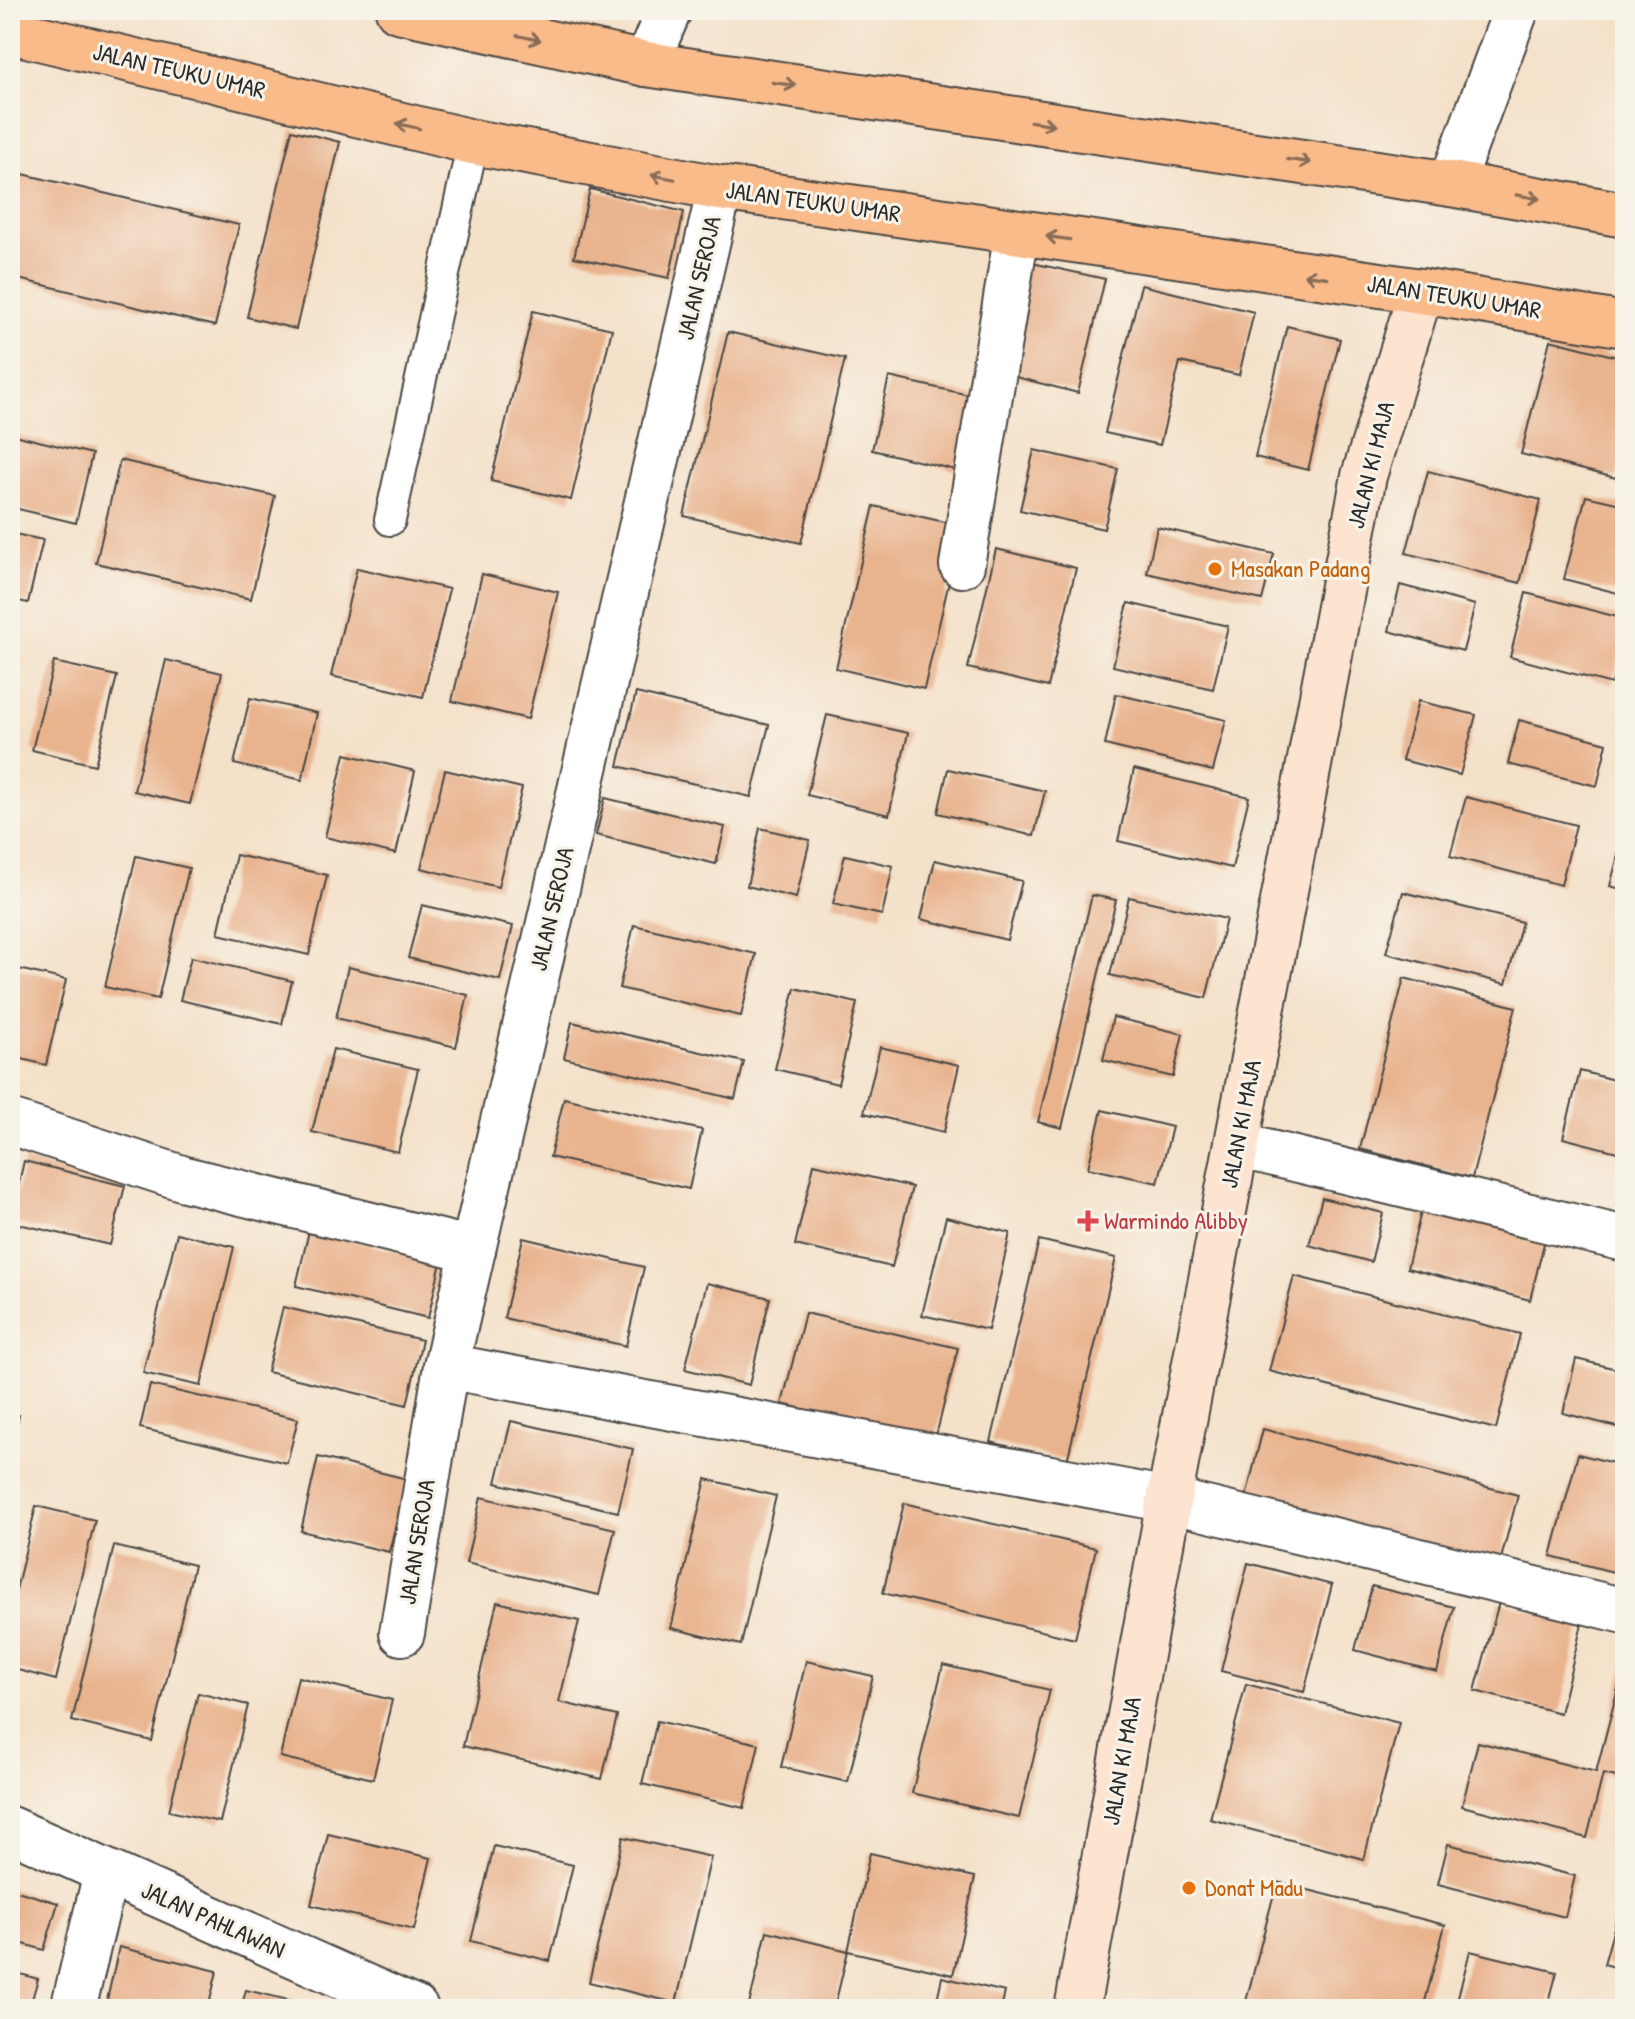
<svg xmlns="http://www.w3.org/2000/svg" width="1635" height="2019" font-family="'Patrick Hand',sans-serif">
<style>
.building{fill:#e9b38e}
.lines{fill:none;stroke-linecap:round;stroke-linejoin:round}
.service-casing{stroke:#494643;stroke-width:34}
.minor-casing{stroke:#494643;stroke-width:48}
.tertiary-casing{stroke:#494643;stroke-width:48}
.secondary-casing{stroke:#494643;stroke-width:48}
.trunk-casing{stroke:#494643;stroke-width:48}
.service{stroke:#fff;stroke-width:30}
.minor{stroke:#fff;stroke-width:44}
.tertiary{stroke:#fff;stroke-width:44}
.secondary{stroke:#fde4d1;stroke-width:44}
.trunk{stroke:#fabb8b;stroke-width:44}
.oneway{stroke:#886c56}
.food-dot{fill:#e8710a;stroke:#f7f3e8;stroke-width:3}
.health-dot{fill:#e0444e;stroke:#f7f3e8;stroke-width:3}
.labels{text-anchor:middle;stroke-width:6;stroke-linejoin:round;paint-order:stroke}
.street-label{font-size:24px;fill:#2b2b2b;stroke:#f7f3e8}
.food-label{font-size:24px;fill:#c56008;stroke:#f7f3e8;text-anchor:start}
.health-label{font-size:24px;fill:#be3a42;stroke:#f7f3e8;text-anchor:start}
</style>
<rect width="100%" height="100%" fill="#f7f3e8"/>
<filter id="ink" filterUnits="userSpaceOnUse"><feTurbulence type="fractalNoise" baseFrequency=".0125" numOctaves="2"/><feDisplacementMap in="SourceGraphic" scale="16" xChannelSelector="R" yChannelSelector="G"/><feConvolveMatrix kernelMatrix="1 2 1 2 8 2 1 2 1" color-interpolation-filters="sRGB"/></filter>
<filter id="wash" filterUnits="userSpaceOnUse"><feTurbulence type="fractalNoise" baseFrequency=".006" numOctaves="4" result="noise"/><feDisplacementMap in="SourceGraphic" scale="32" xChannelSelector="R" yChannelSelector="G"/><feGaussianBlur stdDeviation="1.8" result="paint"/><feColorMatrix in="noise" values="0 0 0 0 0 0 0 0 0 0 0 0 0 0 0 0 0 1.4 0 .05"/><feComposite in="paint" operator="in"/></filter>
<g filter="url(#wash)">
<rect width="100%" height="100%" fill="#f4e1c9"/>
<g id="blocks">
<g class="building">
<polygon points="292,130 340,142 296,329 247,317"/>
<polygon points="10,171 239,225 215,326 10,277"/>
<polygon points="590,189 684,212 669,278 574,257"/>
<polygon points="1023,261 1105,279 1078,393 996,372"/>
<polygon points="1141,285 1254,312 1239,375 1180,362 1160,445 1105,433"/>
<polygon points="533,311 612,329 571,500 491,481"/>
<polygon points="1287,326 1340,339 1308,470 1255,457"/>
<polygon points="728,332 845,359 801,543 684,516"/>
<polygon points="1550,340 1625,359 1625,444 1616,478 1521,454"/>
<polygon points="889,377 982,398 964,472 872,450"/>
<polygon points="10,434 92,454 76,523 10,507"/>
<polygon points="1034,450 1118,469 1104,529 1020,510"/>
<polygon points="120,460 275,496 251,599 96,563"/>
<polygon points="1428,471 1541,500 1520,583 1406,553"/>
<polygon points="1586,496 1625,505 1625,595 1564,579"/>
<polygon points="874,506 962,526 924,689 836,668"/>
<polygon points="1157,527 1274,554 1262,600 1147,573"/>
<polygon points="10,533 43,540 28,603 10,599"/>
<polygon points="996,549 1076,568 1048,687 968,668"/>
<polygon points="357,568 449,589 423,697 331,676"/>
<polygon points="482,574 558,592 528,719 452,701"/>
<polygon points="1400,585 1475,605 1463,651 1389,631"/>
<polygon points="1526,593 1625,619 1625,635 1612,684 1510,657"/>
<polygon points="1128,603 1228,626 1213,689 1113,666"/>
<polygon points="166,660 222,673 190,804 134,791"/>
<polygon points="54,662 117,676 95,765 32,750"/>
<polygon points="636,693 769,725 751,797 618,766"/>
<polygon points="1116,694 1226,720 1213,771 1105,745"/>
<polygon points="250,698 317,713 302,780 234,764"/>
<polygon points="1418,701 1476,715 1460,775 1402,760"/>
<polygon points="827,715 908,733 889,815 807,795"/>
<polygon points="1519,720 1607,743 1597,786 1508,764"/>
<polygon points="345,754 415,771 396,854 325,837"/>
<polygon points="948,769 1045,791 1034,836 938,813"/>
<polygon points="1134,769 1249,797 1232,868 1118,841"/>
<polygon points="445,770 522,788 498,887 421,868"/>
<polygon points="1466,797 1576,825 1561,885 1450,856"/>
<polygon points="605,798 725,827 716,864 596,835"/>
<polygon points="760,828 810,840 796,898 747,886"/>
<polygon points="1624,832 1625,832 1625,890 1610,886"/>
<polygon points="236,855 327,875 309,955 218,934"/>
<polygon points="845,855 893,866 882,915 833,904"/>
<polygon points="136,856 189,868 158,999 105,987"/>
<polygon points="935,860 1022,881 1007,940 921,919"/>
<polygon points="1403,892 1522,922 1506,984 1386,953"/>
<polygon points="1092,895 1116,900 1062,1128 1038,1122"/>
<polygon points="1129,897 1226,919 1206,998 1110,975"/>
<polygon points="422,905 513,926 500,980 408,958"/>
<polygon points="634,925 756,954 741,1016 619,988"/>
<polygon points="191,957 292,981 282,1024 180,1000"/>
<polygon points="10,967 66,980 46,1065 10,1056"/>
<polygon points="348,967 468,995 456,1047 336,1018"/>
<polygon points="1404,978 1516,1007 1472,1178 1360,1149"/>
<polygon points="795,988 857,1003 838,1084 775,1069"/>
<polygon points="1113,1017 1183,1034 1173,1077 1103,1060"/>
<polygon points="572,1022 744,1062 735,1099 564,1058"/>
<polygon points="880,1047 959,1065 944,1132 864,1113"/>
<polygon points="333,1049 418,1069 398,1152 312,1132"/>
<polygon points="1580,1071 1625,1083 1625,1154 1563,1138"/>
<polygon points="564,1098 702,1130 689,1189 550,1157"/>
<polygon points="1102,1110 1172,1127 1158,1183 1088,1168"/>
<polygon points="24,1161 125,1186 110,1245 10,1222"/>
<polygon points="814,1164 912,1187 892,1267 795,1245"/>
<polygon points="1322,1198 1383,1213 1371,1262 1309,1245"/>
<polygon points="1423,1204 1546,1235 1530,1300 1407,1268"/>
<polygon points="946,1217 1010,1233 988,1330 922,1315"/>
<polygon points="309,1231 441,1262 428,1318 296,1286"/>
<polygon points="177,1233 234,1247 201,1386 143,1373"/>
<polygon points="523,1238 644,1267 626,1346 504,1318"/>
<polygon points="1039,1240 1116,1258 1067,1461 991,1442"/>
<polygon points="1294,1276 1520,1334 1496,1429 1269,1371"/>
<polygon points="707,1283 770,1298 749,1385 685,1369"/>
<polygon points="283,1307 422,1340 407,1405 267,1372"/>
<polygon points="805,1313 958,1348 935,1440 782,1404"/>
<polygon points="1576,1359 1625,1371 1625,1413 1621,1428 1563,1413"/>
<polygon points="150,1385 298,1419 287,1463 140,1428"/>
<polygon points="10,1413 19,1415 11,1450 10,1450"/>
<polygon points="511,1421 633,1449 618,1512 496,1483"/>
<polygon points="1263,1429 1518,1495 1498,1570 1244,1505"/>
<polygon points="1578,1454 1625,1466 1625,1575 1551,1556"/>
<polygon points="318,1457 407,1479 389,1552 301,1531"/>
<polygon points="706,1479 776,1496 741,1645 671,1628"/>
<polygon points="481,1497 615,1529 599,1595 466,1563"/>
<polygon points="904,1503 1096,1548 1075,1639 883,1593"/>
<polygon points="36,1506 95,1520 56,1680 10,1668 10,1615"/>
<polygon points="114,1546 194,1565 152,1741 72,1721"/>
<polygon points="1248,1563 1332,1585 1304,1692 1221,1671"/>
<polygon points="1372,1586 1454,1607 1437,1672 1355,1650"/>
<polygon points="497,1602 579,1621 559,1702 617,1716 602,1779 463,1746"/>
<polygon points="1499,1602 1582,1624 1560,1713 1475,1691"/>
<polygon points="806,1661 873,1676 848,1782 781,1767"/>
<polygon points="943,1665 1050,1690 1019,1818 912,1793"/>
<polygon points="1624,1665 1625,1779 1603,1774 1587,1838 1462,1806 1478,1742 1596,1772"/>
<polygon points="298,1677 392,1700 373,1779 280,1757"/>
<polygon points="1246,1684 1399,1723 1364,1859 1210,1819"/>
<polygon points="198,1693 248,1705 220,1822 169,1811"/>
<polygon points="657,1721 759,1744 744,1808 642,1784"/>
<polygon points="328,1834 431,1858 414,1930 311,1905"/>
<polygon points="623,1837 711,1857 676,2003 589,1982"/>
<polygon points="1448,1844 1575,1876 1565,1917 1438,1884"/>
<polygon points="494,1846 573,1865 550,1961 471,1941"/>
<polygon points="870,1853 975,1877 953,1975 848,1951"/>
<polygon points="1277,1882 1445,1925 1423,2009 1244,2009"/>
<polygon points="1625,1888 1625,1970 1604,1964"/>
<polygon points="10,1889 58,1903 44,1950 10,1940"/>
<polygon points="767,1931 848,1951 834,2009 748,2009"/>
<polygon points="119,1947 217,1971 208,2009 105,2009"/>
<polygon points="1470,1951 1557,1972 1547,2009 1491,2009 1457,2001"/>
<polygon points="10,1971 38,1979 29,2009 10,2009"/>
<polygon points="942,1977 1005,1992 1001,2009 935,2009"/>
<polygon points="246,1990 301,2003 300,2009 241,2009"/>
</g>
</g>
</g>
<g filter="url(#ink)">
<use href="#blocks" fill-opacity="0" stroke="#494643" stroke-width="2"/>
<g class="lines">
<g class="service-casing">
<polyline id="service" points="390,520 473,142"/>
</g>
<g class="minor-casing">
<g id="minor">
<polyline points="1451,184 1516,10"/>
<polyline points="962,565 1017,232"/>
<polyline points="10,1122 185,1179 473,1250"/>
<polyline points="1237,1145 1625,1239"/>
<polyline points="446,1366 1169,1500 1625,1611"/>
<polyline points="402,1633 446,1366 720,188"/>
<polyline points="10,1829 416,2009"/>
<polyline points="73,2009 106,1873"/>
</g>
</g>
<g class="tertiary-casing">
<polyline id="tertiary" points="646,64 669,10"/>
</g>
<g class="secondary-casing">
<polyline id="secondary" points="1077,2009 1169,1500 1364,476 1421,291"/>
</g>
<g class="trunk-casing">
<g id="trunk">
<polyline points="398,10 646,64 1451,184 1625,215"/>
<polyline points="10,31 473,142 720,188 1421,291 1625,325"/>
</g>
</g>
<use href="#service" class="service"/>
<use href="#minor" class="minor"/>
<use href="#tertiary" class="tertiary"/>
<use href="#secondary" class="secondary"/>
<use href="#trunk" class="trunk"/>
</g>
<defs><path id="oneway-shaft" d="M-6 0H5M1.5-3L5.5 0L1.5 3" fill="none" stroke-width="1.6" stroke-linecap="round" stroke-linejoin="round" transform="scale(2)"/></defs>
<g class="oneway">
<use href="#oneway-shaft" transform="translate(529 38) rotate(12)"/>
<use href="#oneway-shaft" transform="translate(784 84) rotate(8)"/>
<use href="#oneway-shaft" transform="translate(1042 123) rotate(8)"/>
<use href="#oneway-shaft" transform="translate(408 126) rotate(-167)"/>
<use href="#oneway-shaft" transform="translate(1299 161) rotate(8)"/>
<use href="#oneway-shaft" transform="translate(663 177) rotate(-169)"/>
<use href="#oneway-shaft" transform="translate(1528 197) rotate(10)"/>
<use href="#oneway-shaft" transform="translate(1058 238) rotate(-172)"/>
<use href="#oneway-shaft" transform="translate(1316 276) rotate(-172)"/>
</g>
</g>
<g class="food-dot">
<circle cx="1215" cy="569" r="8"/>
<circle cx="1189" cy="1888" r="8"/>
</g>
<path class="health-dot" d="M1084 1209h8v8h8v8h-8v8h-8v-8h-8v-8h8z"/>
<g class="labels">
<g class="street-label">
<text transform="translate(179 71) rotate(13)" y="8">JALAN TEUKU UMAR</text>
<text transform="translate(813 202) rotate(8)" y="8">JALAN TEUKU UMAR</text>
<text transform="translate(699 278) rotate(-77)" y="8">JALAN SEROJA</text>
<text transform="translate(1454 297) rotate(9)" y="8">JALAN TEUKU UMAR</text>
<text transform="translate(1371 465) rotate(-76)" y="8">JALAN KI MAJA</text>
<text transform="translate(552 909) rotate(-77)" y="8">JALAN SEROJA</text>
<text transform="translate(1241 1124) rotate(-79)" y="8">JALAN KI MAJA</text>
<text transform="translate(417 1542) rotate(-81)" y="8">JALAN SEROJA</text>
<text transform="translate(1122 1761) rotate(-80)" y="8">JALAN KI MAJA</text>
<text transform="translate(213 1920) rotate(24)" y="8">JALAN PAHLAWAN</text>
</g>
<g class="food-label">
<text x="1231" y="577">Masakan Padang</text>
<text x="1205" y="1896">Donat Madu</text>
</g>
<g class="health-label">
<text x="1104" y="1229">Warmindo Alibby</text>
</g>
</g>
<rect width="1635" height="2019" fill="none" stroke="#f7f3e8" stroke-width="40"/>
</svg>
